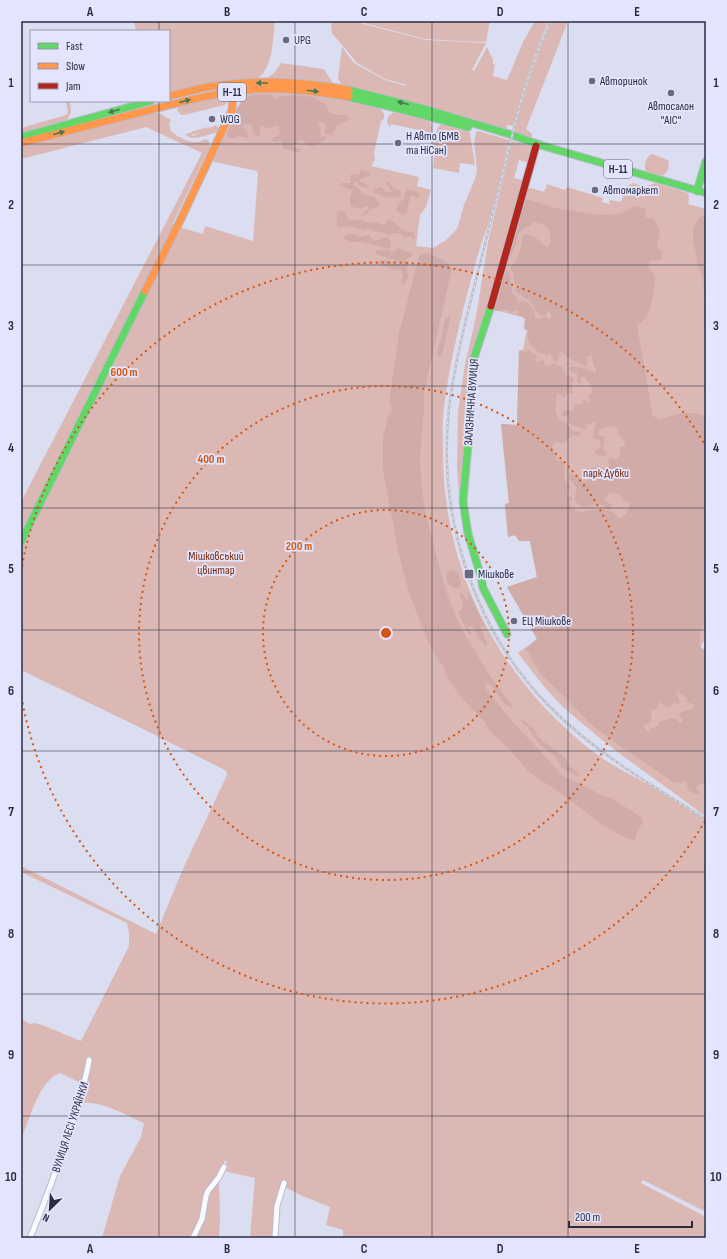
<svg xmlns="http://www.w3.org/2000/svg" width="727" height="1259" font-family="'Sofia Sans Condensed',sans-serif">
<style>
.green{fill:#dcb8b4}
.forest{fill:#d0aba8;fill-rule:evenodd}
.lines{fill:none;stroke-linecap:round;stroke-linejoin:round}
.street-casing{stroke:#b9bccf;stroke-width:7}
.fast-casing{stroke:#b9bccf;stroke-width:9}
.slow-casing{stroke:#b9bccf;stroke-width:9}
.jam-casing{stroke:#b9bccf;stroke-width:9}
.street{stroke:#fafafd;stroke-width:5}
.fast{stroke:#63d668;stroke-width:7}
.slow{stroke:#ff974d;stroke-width:7}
.jam{stroke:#b3261e;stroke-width:7}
.rail-casing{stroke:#bdbfc4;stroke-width:2.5}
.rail{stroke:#e2e5fd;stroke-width:1;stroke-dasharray:3;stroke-linecap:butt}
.oneway{fill:#447853}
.grid{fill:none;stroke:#2a2c42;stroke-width:1;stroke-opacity:0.55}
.ring{fill:none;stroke:#d55411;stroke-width:2;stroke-dasharray:2 4}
.poi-dot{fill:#686a7f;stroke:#e2e5fd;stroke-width:1.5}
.labels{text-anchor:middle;stroke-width:3.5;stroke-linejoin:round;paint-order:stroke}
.shield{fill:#e2e5fd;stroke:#61647a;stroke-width:1}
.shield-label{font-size:11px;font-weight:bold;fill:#2a2c42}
.poi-label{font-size:12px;fill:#2a2c42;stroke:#e2e5fd;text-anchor:start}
.street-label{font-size:12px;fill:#2a2c42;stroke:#e2e5fd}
.park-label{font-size:12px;fill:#7a2808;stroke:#e2e5fd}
.centre{fill:#d55411;stroke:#e2e5fd;stroke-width:2}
.ring-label{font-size:12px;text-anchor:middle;font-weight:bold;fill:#d55411;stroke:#e2e5fd;stroke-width:3.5;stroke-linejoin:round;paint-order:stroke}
.neatline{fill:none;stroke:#2a2c42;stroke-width:1.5}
.grid-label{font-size:13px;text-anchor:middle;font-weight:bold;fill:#2a2c42}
</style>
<rect width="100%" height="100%" fill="#dbdef1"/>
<g class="green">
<path d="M134,21h141c-2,17 -2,50 -19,58l-41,3 -46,10v-61h-33z"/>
<path d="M331,21h21l74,19 60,3 -14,27 2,1 13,-24 6,13v5l2,-2 -2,13 14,4 16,-38 12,-21h14c-16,34 -26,69 -36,105l-6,-1v4l-154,-40 -12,-5 -3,-5 4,-32 12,16 31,17 21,6 1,-1 -22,-6 -28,-16 -25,-30z"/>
<polygon points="356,21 490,21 486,42 457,41 425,39"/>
<path d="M552,21h16l-42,108 6,5 -1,3 12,4 -1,3 -28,-11c9,-38 21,-76 38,-112z"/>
<polygon points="281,63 324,69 334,85 265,79 273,74"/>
<path d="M284,90l94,15 6,9v5l-3,2 -7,32 1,7 -4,6 48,11 -2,9 14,4 -5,17 -6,8 -4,31 17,2 13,-8 11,-11 7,-24 11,-26 2,-8 -3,-29 2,-10 2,-1 55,16 -4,16 -10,-3 -5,18 11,3 -53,176 -12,150 -3,-38 1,-58 7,-47 11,-47 12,-75 22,-93 -3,-1c-5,23 -10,47 -17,70 -2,9 -6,17 -9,26 -15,53 -30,108 -37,163 -2,16 -1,32 -1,48 1,117 56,223 148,295 18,14 38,24 58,35 19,10 38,24 57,35v392l-63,-32 -2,3 65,34v21h-363v-8l-17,-5 4,-18 -30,-12 -15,-8 -3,1 -8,50h-24l5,-60 -31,-7 3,-10h-3v6l-12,16 -9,31 -11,24h-90l18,-62 21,-39 3,-14c-17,-7 -36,-19 -55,-20 -5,-1 -7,2 -12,1l6,-20 -23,-11c-21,7 -31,48 -39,67v-121l9,5 5,-1 7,2 39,16 48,-95v-13l-2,-10 -106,-51v-6l135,68 26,-63 45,-96 -1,-4 -3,-2 -82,-41 -120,-58v-124l158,-319 24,7 2,-8 48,15 5,-67 -1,-3 -42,-9 -2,-2 17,-36 -1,-3 15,-25 3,-3z"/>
<polygon points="224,96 227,97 229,100 225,105 184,115 181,115 177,110 179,106"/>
<polygon points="66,101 70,101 71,112 66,122 21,134 21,128 66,115 68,112"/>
<path d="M394,112l35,9c4,5 4,11 -1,14v-3l-37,-8 -1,3 -3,-4 1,-6z"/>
<path d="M151,113h8l10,6 1,-1 1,3 -2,2c1,3 1,8 3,9 10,8 24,14 33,7l4,2 1,5 -37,77 2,3 -154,313v-37l181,-349 -56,-26 -125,32v-14z"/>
<polygon points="445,123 469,131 470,134 475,165 460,163 459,173 433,168 435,150 433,143 437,129 440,125"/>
<path d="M216,125l4,5 -2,2c-8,2 -26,10 -32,3l1,-2h4v-1l6,-2v4h-5l1,2 4,-2 1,1 -1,-5 12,-3 1,1z"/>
<path d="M652,154l16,6c2,6 0,13 -6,16l-16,-4c-3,-6 0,-16 6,-18z"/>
<path d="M633,183l12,4 10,-4 33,10 1,7 -1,4 18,5v428l-6,11 6,3v166c-45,-35 -94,-66 -136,-104 -20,-17 -36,-39 -52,-60l19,-14 -30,-52 30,-10 -7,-36h-11l-4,-6 -7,2 -3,-33 4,-1 -8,-79 16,1 2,-74 4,-1 6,-31 -38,-10 36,-122 17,5 3,-8 18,6 2,-3 36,11 -1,4 7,2 1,-4 11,2 5,-15z"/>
<polygon points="219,1181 220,1218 219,1238 194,1238 207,1196"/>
</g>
<g class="forest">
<path d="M270,94l6,5 3,-3h7l10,-1 17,2 13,8 4,8 8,2h9l2,4 -4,3 -7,3 -7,10 -5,-1 -2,-3 3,-5 -2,-3 -5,-1 -2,2 3,6 -1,5 1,2 4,-1 1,2v1c-6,5 -12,8 -19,6l-3,-4 -4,-1 -6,5 1,3 5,1 1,3 -2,1 -8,-3 -8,-1 -1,-7 -2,-2 -5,2 -3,-1 1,-3 7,-4 -1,-7 -2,-1 -6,1 -3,2 -7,-4 -1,4v6l-2,2 -3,-2 -4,-10 -5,-1 -2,1 -1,2 5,6v4l-3,1 -6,-3 -7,4 -5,-3v-3l4,-8v-6l11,-17 4,-4 7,-3z"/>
<path d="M361,170l10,3 -1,3 -11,4 2,2 7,3 1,1 -4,2 -5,-2 -3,-4 -4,2 8,6 1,4c8,2 19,3 17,13l-6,1 -10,8 -2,-1 8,-7 -3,-2 -5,3 -8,-2 -3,-2v-8l2,-6 -2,-2 -8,-2 -2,-2 1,-2h9v-8l5,-1 3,1z"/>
<path d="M386,182h4l3,6 7,2c1,2 1,6 -2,8l-11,-1 -13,-4v-3l7,-3 5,5h6l-1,-3 -5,-5z"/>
<path d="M407,190h4l7,2 2,3 -2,3 -5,-3 -3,1v4c-4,5 1,13 -7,15l-7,-4c1,-4 4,-10 8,-12l1,-6z"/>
<path d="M527,199l28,9 47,7 19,-1 10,-7 6,-1 9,3 -1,8 9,2 6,12 -3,17 6,4 -2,8 -12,1v7l6,8c-1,17 -2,39 -18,50l16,90 7,4c15,-6 30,-11 46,-3v203l-5,10 -2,16 7,5v133l-4,-1 -5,2 -1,4 4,3v2l-7,-1 -5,-3 -2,-10 -5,3 -8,-1 -56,-38 -24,-18 -53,-53 -14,-24 11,-10 -30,-52 30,-10 -7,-36h-11l-4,-6 -7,2 -3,-33 4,-1 -8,-79 16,1 2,-74 4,-1 2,2 5,-2 2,3h3l2,3 -2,4 2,2 7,-2v4l4,2 7,-3 2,3 6,1c1,11 5,7 12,12l-4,5 3,9 -2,1 -4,-1 -4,4 -7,-3 -2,17 5,10 6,1c5,8 5,8 14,10v3l-2,2 -6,-2 -2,3h-3v4l-7,1 -3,-2 -5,4 1,7 3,1v7l2,1 4,-1 3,6 -1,13 7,8 -4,4v4l6,3 -4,4 2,6 9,4c11,-2 24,-5 34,1 2,2 3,3 5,5 7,-2 11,-8 10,-15l-8,-5 -1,-3c-5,-2 -15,-3 -15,5l7,5 -2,5c-3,-1 -5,-4 -8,-5 -10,-4 -15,9 -27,-4l1,-13 -7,-11v-2l3,-1 7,3 3,5 5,-1 4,-13 8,-2c3,3 8,2 11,-1l-2,-4 2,-3 4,1h4l3,-6 -2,-5 1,-1h4l1,-5 -6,-7 -2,-7 -6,-2 -4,2h-4l-5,4 1,3 6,2 -2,12 3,2 1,3 -3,3 -8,-3 -2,-4 5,-1 2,-3 -2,-7h-4l-2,-2 3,-14 -2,-1 -6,2 -2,2 1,3 -2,1 -6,-3c-5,0 -10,-3 -11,-8l1,-3h-6l-1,-1 1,-5h7l3,2 1,-2 -1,-5 9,-1 1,-5 3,1 1,3 3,-1 -2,-7 4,-2 1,-4 -9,-13 -3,2v6l-4,-1v-10l-6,-1 -2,-3v-2c9,-2 20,2 26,6l1,-3 -3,-6 -1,-9 -6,2 2,4 -2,5 -18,-8 -3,-4 -4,-3 -1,1 -2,9 -4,1 -3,-8 -2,-1 -1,3 -4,-3 -3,1c-9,-8 -15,-10 -13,-24h-3l-1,-2 1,-9 -7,-5 -1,-4 -6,2 -4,-2 -12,1 -2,-2 3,-8 -1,-4 8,-25 4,-2c4,3 4,9 3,13l3,3 -2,5 1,2 5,4v6l1,1 4,-4c8,3 13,9 13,18l7,1 2,-3 5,3 2,-1v-4l-1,-3h-3l-1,4h-5l-7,-6 1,-2 -5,-6 -15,-10v-2l5,-1 1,-3 -7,-1v-6l-1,-6 -4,-4c12,-8 11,-21 14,-33 13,-1 15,5 24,12l4,-4 -2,-14 -7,-5 -9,-2 -3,4 -7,3 -5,6 -2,10 -7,15h-4l16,-56zM678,692l9,6 -1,4 7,2 1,4 -15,5v2l3,4v3h-4l-1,-3c-5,-3 -12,1 -18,3l-2,5 -6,1 -1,3h-3l-4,-5c9,-3 9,-7 8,-15l6,-3 3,-6 2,1 2,3 5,1 6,-5 4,3 1,-4 -4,-6z"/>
<path d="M340,210l5,2 4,8h14l6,3 6,-1 9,3 5,-6c7,4 15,15 24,13l3,6 -2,1 -3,-2h-7l-4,-4h-5l-6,2c-7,-4 -15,-3 -22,-7l-3,2 -16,-4 -10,1 -2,-4 1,-2v-8z"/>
<polygon points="706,215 706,336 704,323 705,298 703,279 697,262 696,253 693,241 693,230 696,222 700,217"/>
<path d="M349,234l7,1 5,2 9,-2 1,3c5,5 10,0 16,-1l3,3 1,3 -2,6 -27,-7h-12l-6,-4 1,-2z"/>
<path d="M399,247l5,4 7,2 1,3 -6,3 3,3 -3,10 3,4 -6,9 -2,-2 2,-3 -1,-10h-6l-20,-7 3,-3c3,1 6,0 10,1 6,1 9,4 16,3l-29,-10v-2l1,-2h10l7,2z"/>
<path d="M423,253c8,0 26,9 29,16l-28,123v16l-4,49 2,34 4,24 13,51 7,25 13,33 27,46 27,37 -2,1 -7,-5 -12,-17 -6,-3 -1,4 24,31 45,48 7,9 24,11 14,8 14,5 28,18 2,5 -6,10 -2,8 -10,-2 -18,-11 -6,-3 -27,-21 -46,-32 -18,-21 -20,-19 -6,-10 -25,-26 -13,-19 -2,-8 -14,-22 -15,-37 -10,-30 -7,-29 -15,-80v-33l5,-21 5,-7 -4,-6 10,-70 19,-73 2,-5z"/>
<path d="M449,316l1,3 -7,32 -2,4 -3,1 -1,-2c0,-7 4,-12 5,-19 2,-7 0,-14 7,-19z"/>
<path d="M453,570c6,2 7,8 8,14l-3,5c-8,-1 -14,-8 -11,-17z"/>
<polygon points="468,591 484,625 484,627 480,625 480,626 487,644 486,646 478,637 475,629 469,626 468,628 472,633 471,635 469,635 459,614 459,611 462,609 463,605 459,593 462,593 467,600 468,599"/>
<polygon points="522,719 533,728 539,738 565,758 569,766 579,773 578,776 567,771 561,767 556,757 539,744 527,726 521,722 520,720"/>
</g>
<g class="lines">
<g class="street-casing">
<g id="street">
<path d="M30,1238c14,-34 27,-69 38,-104 8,-24 17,-48 21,-74"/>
<polyline points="193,1238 202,1219 206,1196 208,1191 219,1177 224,1167"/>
<polyline points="275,1238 277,1206 284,1183"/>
</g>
</g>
<g class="fast-casing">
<g id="fast">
<polyline points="349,90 428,110 509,134 540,145 706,193"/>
<polyline points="349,97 400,109 468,127"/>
<polyline points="21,137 151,101"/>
<polyline points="697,191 706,161"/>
<polyline points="491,306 473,361 469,434 463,501 468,534 481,577 483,588 507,634"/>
<polyline points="21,542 145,291"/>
</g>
</g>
<g class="slow-casing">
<g id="slow">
<path d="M169,96c15,-3 30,-8 45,-10 45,-7 91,-4 135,4"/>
<path d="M21,143c40,-10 81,-21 121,-31 39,-10 78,-21 119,-23 30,-1 59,3 88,8"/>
<polyline points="145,291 179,223 232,110 233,92"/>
</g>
</g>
<g class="jam-casing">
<polyline id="jam" points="491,306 536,146"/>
</g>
<use href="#street" class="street"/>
<use href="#fast" class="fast"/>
<use href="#slow" class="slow"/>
<use href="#jam" class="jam"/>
<g class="rail-casing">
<path id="rail" d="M551,21l-16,36 -13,39c-14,56 -28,112 -42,168 -12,47 -25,95 -31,144 -12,107 24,221 100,298 45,46 102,79 157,113"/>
</g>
<use href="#rail" class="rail"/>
</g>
<defs><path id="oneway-solid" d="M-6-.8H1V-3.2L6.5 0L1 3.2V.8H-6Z"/></defs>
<g class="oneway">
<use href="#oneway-solid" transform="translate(262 83) rotate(-180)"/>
<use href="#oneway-solid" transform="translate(313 91) rotate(7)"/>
<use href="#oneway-solid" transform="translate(185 101) rotate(-15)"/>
<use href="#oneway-solid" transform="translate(403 103) rotate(-165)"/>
<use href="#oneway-solid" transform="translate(114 111) rotate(165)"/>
<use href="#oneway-solid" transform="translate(59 133) rotate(-15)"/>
</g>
<path class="grid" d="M159,21v10M295,21v1217M432,21v1217M568,21v1217M159,101v1137M21,144h685M21,265h685M21,386h685M21,508h685M21,630h685M21,751h685M21,872h685M21,994h685M21,1116h685"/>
<g class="ring">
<circle cx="386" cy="633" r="123"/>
<circle cx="386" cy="633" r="247"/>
<path d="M705 821A370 370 0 0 1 21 694M21 572A370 370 0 0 1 705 445"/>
</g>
<g class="poi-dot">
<circle cx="286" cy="40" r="4"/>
<circle cx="592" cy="81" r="4"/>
<circle cx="671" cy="93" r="4"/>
<circle cx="212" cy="119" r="4"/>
<circle cx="398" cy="143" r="4"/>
<circle cx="595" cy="190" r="4"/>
<rect x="464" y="569" width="10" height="10" rx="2"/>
<circle cx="514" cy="621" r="4"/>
</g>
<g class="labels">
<g class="shield">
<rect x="218" y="83" width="28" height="18" rx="3"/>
<rect x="604" y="160" width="28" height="18" rx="3"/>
</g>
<g class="shield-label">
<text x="232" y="96">Н-11</text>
<text x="618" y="173">Н-11</text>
</g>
<g class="poi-label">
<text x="294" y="44">UPG</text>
<text x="600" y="85">Авторинок</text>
<text x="671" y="110" text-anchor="middle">Автосалон<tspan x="671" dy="14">"АІС"</tspan></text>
<text x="220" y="123">WOG</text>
<text x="406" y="140">Н Авто (БМВ<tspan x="406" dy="14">та НіСан)</tspan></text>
<text x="603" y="194">Автомаркет</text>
<text x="478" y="578">Мішкове</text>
<text x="522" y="625">ЕЦ Мішкове</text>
</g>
<g class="street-label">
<text transform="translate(471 402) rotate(-86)" y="4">ЗАЛІЗНИЧНА ВУЛИЦЯ</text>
<text transform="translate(70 1127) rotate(-72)" y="4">ВУЛИЦЯ ЛЕСІ УКРАЇНКИ</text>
</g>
<g class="park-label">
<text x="606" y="477">парк Дубки</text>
<text x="216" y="560">Мішковський<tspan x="216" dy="14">цвинтар</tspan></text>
</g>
</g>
<circle cx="386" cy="633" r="6" class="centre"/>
<g class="ring-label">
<text x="124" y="376">600 m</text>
<text x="211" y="463">400 m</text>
<text x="299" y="550">200 m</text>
</g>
<rect width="727" height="1259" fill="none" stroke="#e2e5fd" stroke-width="44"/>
<rect x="30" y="30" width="140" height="72" fill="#e2e5fd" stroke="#989bb2"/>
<rect x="38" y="43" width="20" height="6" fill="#63d668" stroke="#989bb2"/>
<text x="66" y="50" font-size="12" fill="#2a2c42">Fast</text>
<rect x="38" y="63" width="20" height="6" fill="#ff974d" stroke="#989bb2"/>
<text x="66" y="70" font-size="12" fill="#2a2c42">Slow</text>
<rect x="38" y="83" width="20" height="6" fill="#b3261e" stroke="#989bb2"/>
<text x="66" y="90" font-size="12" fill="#2a2c42">Jam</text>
<g transform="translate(50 1209) rotate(205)" stroke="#e2e5fd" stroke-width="3" paint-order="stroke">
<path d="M0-3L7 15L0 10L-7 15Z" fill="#2a2c42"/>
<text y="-6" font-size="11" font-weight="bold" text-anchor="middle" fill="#2a2c42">N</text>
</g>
<path d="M569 1221v6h123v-6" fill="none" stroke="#2a2c42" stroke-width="2"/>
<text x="575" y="1221" font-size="12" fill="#2a2c42" stroke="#e2e5fd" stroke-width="3" paint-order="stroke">200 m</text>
<rect x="22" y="22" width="683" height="1215" class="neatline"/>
<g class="grid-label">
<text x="90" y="16">A</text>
<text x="227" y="16">B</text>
<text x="364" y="16">C</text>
<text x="500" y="16">D</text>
<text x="637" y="16">E</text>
<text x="11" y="87">1</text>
<text x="716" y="87">1</text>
<text x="11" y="209">2</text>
<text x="716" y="209">2</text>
<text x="11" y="330">3</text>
<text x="716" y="330">3</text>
<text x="11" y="452">4</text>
<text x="716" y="452">4</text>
<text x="11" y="573">5</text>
<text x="716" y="573">5</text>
<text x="11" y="695">6</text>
<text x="716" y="695">6</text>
<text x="11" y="816">7</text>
<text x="716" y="816">7</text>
<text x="11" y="938">8</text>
<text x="716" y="938">8</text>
<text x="11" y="1059">9</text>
<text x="716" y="1059">9</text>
<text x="11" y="1181">10</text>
<text x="716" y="1181">10</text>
<text x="90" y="1253">A</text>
<text x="227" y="1253">B</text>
<text x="364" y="1253">C</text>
<text x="500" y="1253">D</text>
<text x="637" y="1253">E</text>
</g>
</svg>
